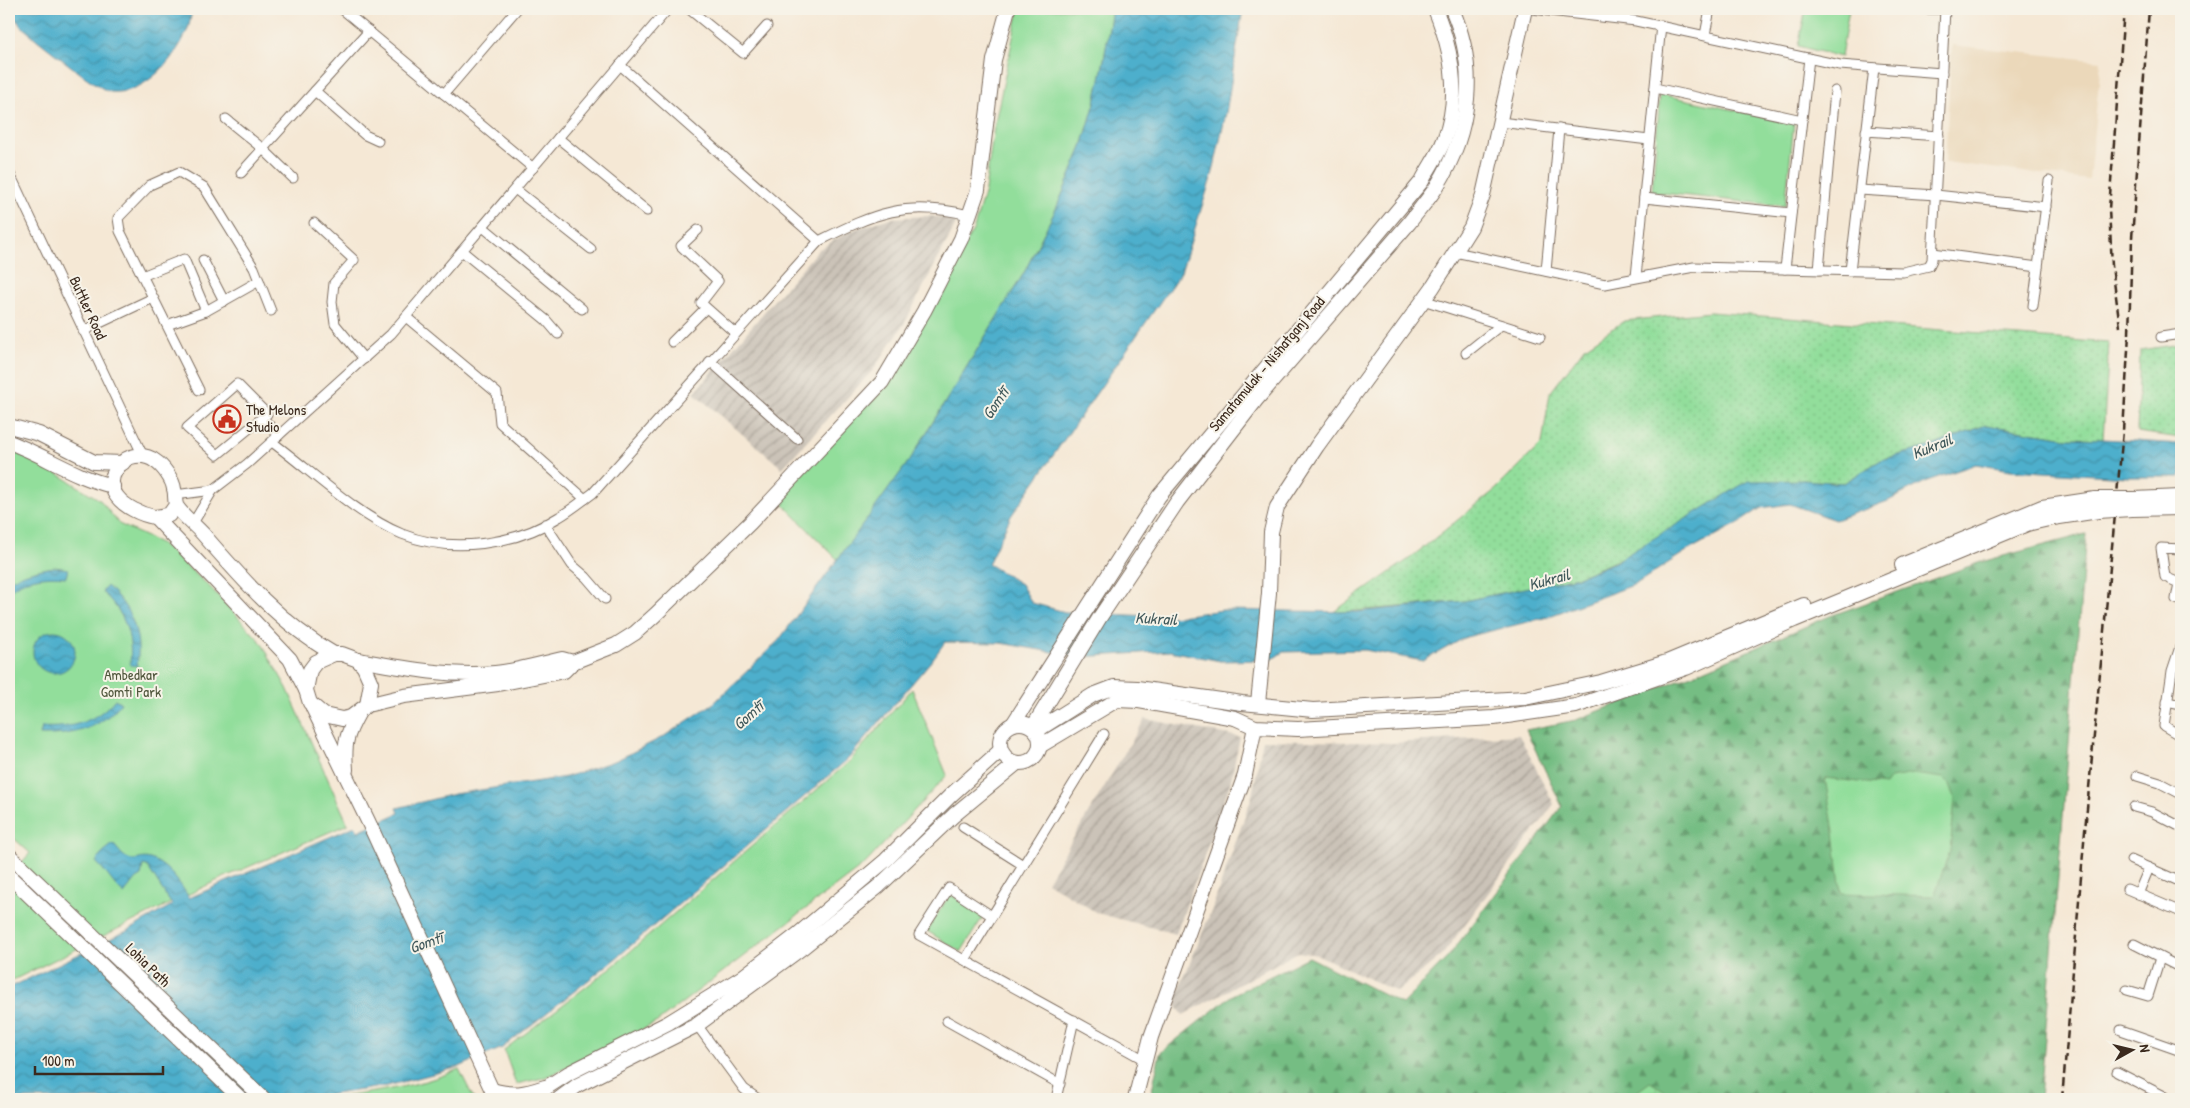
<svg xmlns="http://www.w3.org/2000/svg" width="2190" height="1108" font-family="'Patrick Hand',sans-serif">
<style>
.built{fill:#ebd8ba}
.industrial{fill:url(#industrial-furrows)}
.grass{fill:url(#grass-dots);stroke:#66845c}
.forest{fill:url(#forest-firs);stroke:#587450}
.wetland{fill:url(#wetland-marsh);stroke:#66845c}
.park{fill:#92de9b;stroke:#66845c}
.water{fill:url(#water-waves);stroke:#446c75}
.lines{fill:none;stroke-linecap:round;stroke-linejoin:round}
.street-casing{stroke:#7c6c5e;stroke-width:11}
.secondary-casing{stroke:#7c6c5e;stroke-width:16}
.street{stroke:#fff;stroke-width:9}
.secondary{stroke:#fff;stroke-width:14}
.rail{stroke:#3b2a1e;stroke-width:2.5;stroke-dasharray:8 4;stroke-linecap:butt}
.secondary-bridge-casing{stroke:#7c6c5e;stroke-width:16;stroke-linecap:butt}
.secondary-bridge{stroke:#fff;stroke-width:14}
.labels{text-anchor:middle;stroke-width:4;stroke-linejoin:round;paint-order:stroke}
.street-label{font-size:15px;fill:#3b2a1e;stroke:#f7f3e8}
.poi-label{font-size:15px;fill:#3b2a1e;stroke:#f7f3e8;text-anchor:start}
.park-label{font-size:15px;fill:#51573d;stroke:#f7f3e8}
.water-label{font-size:16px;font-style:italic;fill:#41595b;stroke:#f7f3e8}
</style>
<defs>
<pattern id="industrial-furrows" width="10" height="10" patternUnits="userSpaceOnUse" patternTransform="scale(1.25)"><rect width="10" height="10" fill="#cbc3b8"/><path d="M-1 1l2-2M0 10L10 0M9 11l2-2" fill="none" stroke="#a69f95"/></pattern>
<pattern id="grass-dots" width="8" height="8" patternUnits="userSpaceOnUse" patternTransform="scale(1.25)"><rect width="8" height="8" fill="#92de9b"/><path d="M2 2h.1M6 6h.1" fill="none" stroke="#7fbf85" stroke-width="1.8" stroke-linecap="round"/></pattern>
<pattern id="forest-firs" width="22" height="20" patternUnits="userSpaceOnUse" patternTransform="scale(1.25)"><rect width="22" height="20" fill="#75bd83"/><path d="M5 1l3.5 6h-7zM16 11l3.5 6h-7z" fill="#619a6b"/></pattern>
<pattern id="wetland-marsh" width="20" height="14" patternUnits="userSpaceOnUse" patternTransform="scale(1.25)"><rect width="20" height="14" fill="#92de9b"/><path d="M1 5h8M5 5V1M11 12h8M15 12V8" fill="none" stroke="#7fbf85"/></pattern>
<pattern id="water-waves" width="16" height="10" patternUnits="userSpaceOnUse" patternTransform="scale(1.25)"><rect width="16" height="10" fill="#4dafcc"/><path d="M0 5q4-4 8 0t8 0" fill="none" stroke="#418fa5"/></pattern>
</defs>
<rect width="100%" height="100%" fill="#f7f3e8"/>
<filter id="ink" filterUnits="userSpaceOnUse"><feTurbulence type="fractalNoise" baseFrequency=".02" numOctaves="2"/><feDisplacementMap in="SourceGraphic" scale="10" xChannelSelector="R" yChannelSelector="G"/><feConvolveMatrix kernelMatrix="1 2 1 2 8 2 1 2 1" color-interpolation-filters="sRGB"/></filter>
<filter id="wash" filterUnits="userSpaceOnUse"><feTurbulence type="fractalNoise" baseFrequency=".0096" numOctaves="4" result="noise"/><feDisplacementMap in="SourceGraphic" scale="20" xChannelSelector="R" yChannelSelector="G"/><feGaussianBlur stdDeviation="1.12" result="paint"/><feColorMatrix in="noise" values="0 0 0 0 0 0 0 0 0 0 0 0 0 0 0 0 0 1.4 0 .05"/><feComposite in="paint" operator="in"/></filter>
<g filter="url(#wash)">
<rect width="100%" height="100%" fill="#f5e8d5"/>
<polygon class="built" points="1952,45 2101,61 2089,180 1945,162"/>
<g class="industrial">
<polygon points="930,216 958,220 904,324 873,370 782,468 694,393 818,250 850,231 890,218"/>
<polygon points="1145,719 1240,737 1230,784 1176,934 1097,913 1047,882"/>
<polygon points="1519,735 1554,804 1443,954 1397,992 1318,955 1298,952 1183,1015 1174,1002 1212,909 1252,796 1263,740 1394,743"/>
</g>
<g class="grass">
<polygon points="1710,312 2109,343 2103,439 2067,438 1986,425 1932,446 1881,460 1844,483 1803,480 1578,577 1464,601 1332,613 1409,559 1495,490 1542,443 1550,393 1585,347 1624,321"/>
<polygon points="2181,344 2181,438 2137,432 2140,350"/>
</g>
<polygon class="forest" points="2086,534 2040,1099 1150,1099 1160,1053 1232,995 1309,957 1402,1004 1448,957 1562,806 1526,730 1576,720 1699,672 1830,616 1981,562"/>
<polygon class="wetland" points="1650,1082 1679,1099 1631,1099 1630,1097"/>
<g class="park">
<polygon points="1019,9 1112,9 1104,60 1095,103 1081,150 1056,209 1024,273 911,458 838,560 779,500 928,315 974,228 985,190 994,127"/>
<polygon points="1806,9 1849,9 1841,57 1798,46"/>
<polygon points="1660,94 1794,123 1785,206 1652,192"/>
<polygon points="9,450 39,462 100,500 119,524 162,544 209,586 261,642 287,688 348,824 218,880 9,982 9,877 30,853 9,834"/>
<polygon points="912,689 947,775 866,863 657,1022 589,1058 543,1078 516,1084 504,1050 617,963 850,761"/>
<polygon points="1914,774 1943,778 1950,784 1955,798 1950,851 1934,896 1841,893 1834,832 1825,778 1885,785 1890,778"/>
<polygon points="950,894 984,915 961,952 927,931"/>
<path d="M459,1069l15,30h-144c45,-8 86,-11 129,-30z"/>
</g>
<g class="water">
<path d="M9,9h183c-1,7 -2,15 -5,22 -12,28 -42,64 -76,61 -9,-1 -47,-31 -56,-38 -16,-13 -37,-27 -46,-45z"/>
<path d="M1112,9h131l-17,104 -13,59 -32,100 -170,244 -23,48 33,20 11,19 33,9 107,5 51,-7 134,2 107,-11 114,-24 37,-15 133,-81 55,-1 41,3 37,-23 51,-14 54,-21 81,13 36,1 78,5v33h-53l-118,-7 -34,-6 -49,17 -39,20 -53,19 -45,-16 -29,4 -22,15 -54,29 -49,32 -92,34 -78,19 -43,24 -58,-11 -82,2 -12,8 -51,1 -50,-10 -89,6 -81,-14 -55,-1 -13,18 -84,99 -234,201 -112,88 -43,19 -72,19 -85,13h-293v-111l118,-57 45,-26 -25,-39 -4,-1 -2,11 -5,3 -12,15c-11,-9 -17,-22 -28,-32l7,-10 10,-8c6,6 12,17 22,16 5,-1 9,-3 15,-1 17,5 31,25 39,39l166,-72 3,5 41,-18 -2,-5 57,-14 112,-17 51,-17 46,-23 51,-34 65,-63 132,-182 113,-185 32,-64 25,-59 14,-47 9,-43z"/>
<path d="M55,567l13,2 -2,8c-20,-2 -41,0 -57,14v-10c14,-8 30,-12 46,-14z"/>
<path d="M107,586c24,21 35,48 30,80l-7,-1c3,-30 -6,-54 -28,-73z"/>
<circle cx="54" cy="652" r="21"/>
<path d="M115,699l6,4c-20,26 -48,33 -81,32l2,-8c28,2 55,-5 73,-28z"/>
</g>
</g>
<g filter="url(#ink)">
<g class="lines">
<g class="street-casing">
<g id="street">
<polyline points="342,9 533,168"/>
<polyline points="689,9 743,53 767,26"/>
<polyline points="1532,9 1636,21 1840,65 1942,73"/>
<polyline points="1929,9 1945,9"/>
<polyline points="1705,35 1710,9"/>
<polyline points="620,65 819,241"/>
<polyline points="1655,88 1802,120"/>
<polyline points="315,91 365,135 378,141"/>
<polyline points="444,94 517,9"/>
<polyline points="226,119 263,149 293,178"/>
<polyline points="1500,122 1649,140"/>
<polyline points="1866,131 1939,136"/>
<polyline points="558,138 647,211"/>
<polyline points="9,172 143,456"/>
<polyline points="241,173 369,31"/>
<polyline points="515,189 591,249"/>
<polyline points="1860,190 1936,195 2046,207"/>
<polyline points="1644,198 1791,213"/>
<polyline points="314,223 354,260 334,283 332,302 335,324 364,359"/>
<polyline points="483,227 582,309"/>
<polyline points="698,230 681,246 718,281 701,303 735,333"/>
<polyline points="462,251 546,320 558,334"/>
<polyline points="1455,252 1605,284 1694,267 1903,272 1929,266 1932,260 1945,9"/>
<polyline points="1933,253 2038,267"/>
<polyline points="203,260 224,301"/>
<polyline points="1785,269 1809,58"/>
<polyline points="1819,270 1835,91"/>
<polyline points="1546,271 1559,129"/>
<polyline points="1850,271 1874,68"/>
<polyline points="142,276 184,259 206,311"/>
<polyline points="1636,277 1661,25"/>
<polyline points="1423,300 1540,337"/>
<polyline points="2033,306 2049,181"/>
<polyline points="406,317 497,393 500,423 585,499"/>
<polyline points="167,325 206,311 259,281"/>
<polyline points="83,331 153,298"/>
<polyline points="2161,337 2181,334"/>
<polyline points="672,342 706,308"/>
<polyline points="1466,353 1501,325"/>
<polyline points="710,361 797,439"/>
<polyline points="199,390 120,231 118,218 150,185 179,172 204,187 254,268 271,311"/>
<polyline points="262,418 217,455 187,428 237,384 267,414 262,418 279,435"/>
<path d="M272,442c38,28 87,75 130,92 49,20 113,11 157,-17 12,-7 23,-16 34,-24l226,-252c56,-28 87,-41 150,-26"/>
<polyline points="175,495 213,490"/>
<polyline points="193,523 213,490 247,464 391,334 668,9"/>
<polyline points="545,524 572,565 586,577 605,599"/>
<polyline points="2181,549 2161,548 2165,577 2179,583 2176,599 2181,601"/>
<polyline points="2181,644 2172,671 2164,726 2181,736"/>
<polyline points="2167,702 2181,705"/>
<polyline points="2137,776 2160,783 2181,794"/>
<polyline points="2134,807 2152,812 2181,827"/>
<polyline points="963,827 1023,865"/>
<polyline points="2131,860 2181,882"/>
<polyline points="2127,889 2181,912"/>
<polyline points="2138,894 2149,868"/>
<polyline points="992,916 949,888 919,935 1145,1060"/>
<polyline points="2134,944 2181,968"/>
<polyline points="965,960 1104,734"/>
<polyline points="2127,990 2148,996 2160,958"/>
<polyline points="947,1021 1060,1084"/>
<polyline points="697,1025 744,1089 758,1099"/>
<polyline points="2121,1030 2181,1051"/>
<polyline points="2117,1072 2170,1099"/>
<polyline points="1056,1099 1074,1020"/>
</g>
</g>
<g class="secondary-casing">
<g id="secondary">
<polyline points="9,426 39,434 94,462 123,463"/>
<path d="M9,442c35,13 67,36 104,44"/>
<polyline points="2134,499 2181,497"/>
<path d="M176,505l-7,10c-5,0 -11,2 -15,2 -27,-5 -61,-30 -30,-56 8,-7 22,-7 31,0 8,5 18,19 19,28 2,5 0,13 3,18 7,10 18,18 26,27 39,45 79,91 131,120"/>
<polyline points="2132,509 2181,508"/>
<polyline points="155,517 290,659 306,690"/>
<polyline points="1902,565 2042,507 2095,499"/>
<path d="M358,660c45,8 91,17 137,13 22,-2 45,-9 67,-14l11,3"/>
<polyline points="1258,703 1269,593 1271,532 1277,507 1317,446 1433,287 1471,227 1483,195 1525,9"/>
<polyline points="367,705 371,683 364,667 358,660 342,654 334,654 316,662 310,670 306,690 310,703 324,715 342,719 351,717 367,705 404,696 498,684 564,671 573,662 616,645 635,633 655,615 750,523 882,382 924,311 961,239 978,190 994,60 1008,9"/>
<polyline points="313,708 368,821 496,1099"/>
<circle cx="1020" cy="743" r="20"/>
<path d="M1013,724l146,-228 263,-315c7,-14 17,-27 22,-41 17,-43 8,-90 -9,-131"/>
<path d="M1033,727l67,-110 77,-115 79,-102 153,-177c9,-12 20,-24 28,-37 34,-55 41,-118 15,-177"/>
<polyline points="1036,731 1093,695 1114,687 1137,688 1242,703 1313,710 1525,698 1601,682 1667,662 1804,605"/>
<polyline points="1040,746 1117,700 1139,701 1235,718 1255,727 1298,729 1494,718 1576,706 1686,668 1794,620 2027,524 2053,518 2098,511"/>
<path d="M346,770c-2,-27 0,-35 13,-58"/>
<polyline points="9,855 264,1099"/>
<polyline points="9,876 241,1099"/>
<path d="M492,1090c22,6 32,4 53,-3"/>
<polyline points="535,1099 547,1087 569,1073 668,1023 741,978 797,935 886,860 951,795 1001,750"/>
<polyline points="559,1099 578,1085 697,1025 803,947 879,886 954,815 1017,763"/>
<polyline points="1135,1099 1151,1037 1245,775 1255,727"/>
</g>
</g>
<use href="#street" class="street"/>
<use href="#secondary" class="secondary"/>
<g class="rail">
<polyline points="2120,327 2112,266 2109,209 2124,9"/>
<polyline points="2062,1099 2085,830 2123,431 2129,334 2132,238 2149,9"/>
</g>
<g class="secondary-bridge-casing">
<g id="secondary-bridge">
<polyline points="2095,499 2134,499"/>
<polyline points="2098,511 2132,509"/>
</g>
</g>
<use href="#secondary-bridge" class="secondary-bridge"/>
</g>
</g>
<defs>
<g id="civic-ring" transform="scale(1.4375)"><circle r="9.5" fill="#f7f3e8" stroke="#c8321e" stroke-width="1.5"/><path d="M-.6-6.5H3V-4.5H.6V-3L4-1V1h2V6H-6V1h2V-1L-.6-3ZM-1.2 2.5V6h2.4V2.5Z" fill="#c8321e"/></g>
</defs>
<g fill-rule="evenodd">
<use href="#civic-ring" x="227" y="419"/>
</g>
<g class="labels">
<g class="street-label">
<text transform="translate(88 308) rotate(65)" y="5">Buttler Road</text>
<text transform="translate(1267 364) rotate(-50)" y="5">Samatamulak - Nishatganj Road</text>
<text transform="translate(148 965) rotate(44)" y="5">Lohia Path</text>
</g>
<g class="poi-label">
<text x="246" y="415">The Melons<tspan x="246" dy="17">Studio</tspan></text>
</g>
<g class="park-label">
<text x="131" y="680">Ambedkar<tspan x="131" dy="17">Gomti Park</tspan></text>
</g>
<g class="water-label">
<text transform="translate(995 403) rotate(-56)" y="6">Gomtī</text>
<text transform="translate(1932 446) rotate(-22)" y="6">Kukrail</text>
<text transform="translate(1549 579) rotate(-15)" y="6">Kukrail</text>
<text transform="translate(1156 618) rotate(3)" y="6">Kukrail</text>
<text transform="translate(748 715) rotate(-42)" y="6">Gomtī</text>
<text transform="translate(426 942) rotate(-20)" y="6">Gomtī</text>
</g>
</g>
<rect width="2190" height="1108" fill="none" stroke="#f7f3e8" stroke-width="30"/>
<g transform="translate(2132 1050) rotate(82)" stroke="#f7f3e8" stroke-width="4" paint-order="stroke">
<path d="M0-4L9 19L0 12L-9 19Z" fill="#3b2a1e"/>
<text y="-8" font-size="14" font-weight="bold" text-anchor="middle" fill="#3b2a1e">N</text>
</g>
<path d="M35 1066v8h128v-8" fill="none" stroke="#3b2a1e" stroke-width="2.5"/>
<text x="42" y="1066" font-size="15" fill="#3b2a1e" stroke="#f7f3e8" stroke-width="4" paint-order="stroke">100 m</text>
</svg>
